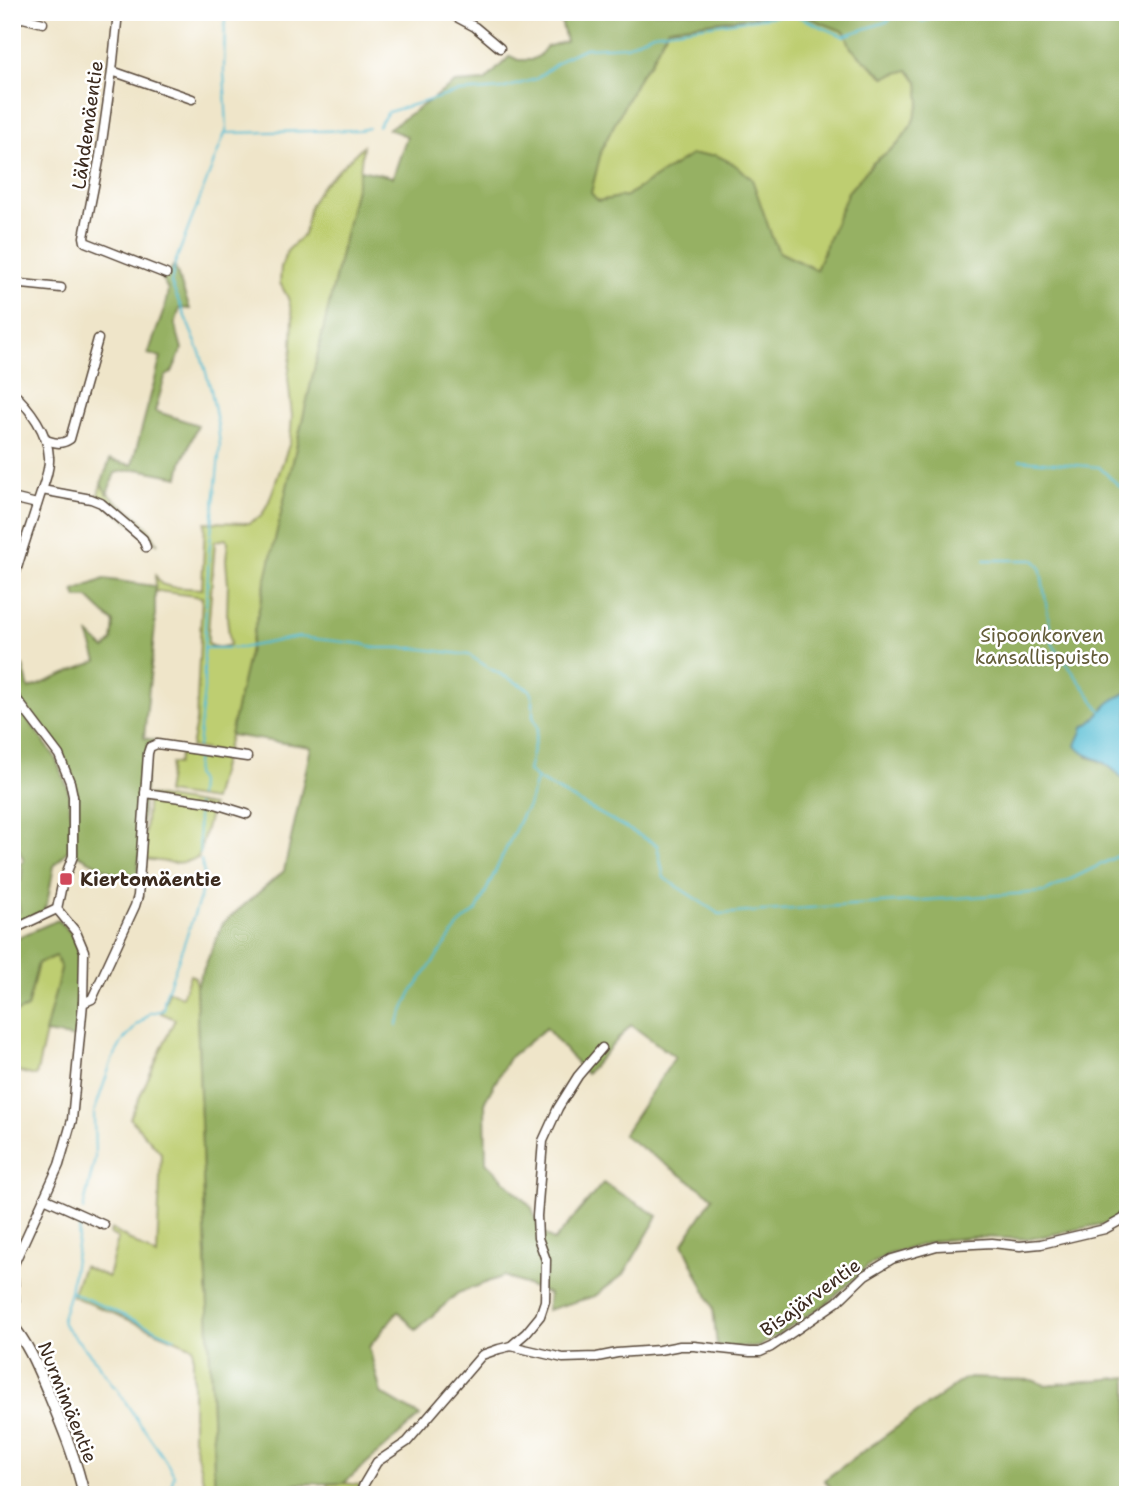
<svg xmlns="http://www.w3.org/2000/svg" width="1140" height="1507" font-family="'Shantell Sans',sans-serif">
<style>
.green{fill:#bece71;stroke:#7c7c48;stroke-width:2;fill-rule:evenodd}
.forest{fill:#96b163;stroke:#686e40;stroke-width:2}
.water{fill:#56bdd4;stroke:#487479;stroke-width:2}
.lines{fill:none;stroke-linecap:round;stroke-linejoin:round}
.stream{stroke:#56bdd4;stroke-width:2}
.minor-casing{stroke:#564638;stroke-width:11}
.tertiary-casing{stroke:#564638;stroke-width:13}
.minor{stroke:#fff;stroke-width:8}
.tertiary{stroke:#fff;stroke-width:10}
.poi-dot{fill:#d1495b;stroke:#fff;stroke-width:2.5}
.labels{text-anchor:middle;stroke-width:5;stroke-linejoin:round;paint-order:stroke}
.street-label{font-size:19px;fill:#3b2a1e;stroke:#fff}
.park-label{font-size:19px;fill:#625b37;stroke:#fff}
.poi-label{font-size:19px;font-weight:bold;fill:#3b2a1e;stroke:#fff;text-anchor:start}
</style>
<rect width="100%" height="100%" fill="#fff"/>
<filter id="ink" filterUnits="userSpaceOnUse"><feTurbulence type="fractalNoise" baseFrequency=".0143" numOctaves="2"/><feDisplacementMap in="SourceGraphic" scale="14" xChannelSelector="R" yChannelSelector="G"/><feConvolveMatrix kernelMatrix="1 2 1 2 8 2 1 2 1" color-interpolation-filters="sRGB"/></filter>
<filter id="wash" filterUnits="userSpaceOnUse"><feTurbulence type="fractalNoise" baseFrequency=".00686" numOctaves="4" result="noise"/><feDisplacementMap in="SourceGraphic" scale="28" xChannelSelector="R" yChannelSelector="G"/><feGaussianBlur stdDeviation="1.57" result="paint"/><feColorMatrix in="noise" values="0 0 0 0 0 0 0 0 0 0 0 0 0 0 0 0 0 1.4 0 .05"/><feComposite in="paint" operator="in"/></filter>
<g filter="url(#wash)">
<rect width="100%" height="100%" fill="#efe5c9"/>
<g class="green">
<polygon points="790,12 795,12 845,32 851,48 884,77 908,69 918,81 921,102 912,124 898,144 873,163 848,192 816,270 779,252 772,237 691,155 627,196 598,201 590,193 602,148 640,75 650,63 668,28"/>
<path d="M363,146l-3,25 -134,582 -35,-6 5,-25 6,-125 -44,-6 -3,2 1,-17 5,8 10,3 31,2 3,-67 44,1 13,-8 7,-14 21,-59 2,-26 -4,-38 4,-30 1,-31 -5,-19 -8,-15 1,-16 6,-16 17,-17 6,-29 11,-18zM226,539l2,3 -2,18 2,24 -1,32 3,29c-8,2 -15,4 -22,-1v-12l7,-91z"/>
<path d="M101,484c8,14 18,18 31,28 10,8 20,20 26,32l-61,-46z"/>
<polygon points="182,750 224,757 213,800 166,793 171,763 177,764"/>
<polygon points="148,795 212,806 198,858 185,862 174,863 143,859"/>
<polygon points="56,956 61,968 36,1076 12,1070 12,1014 27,1008 38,963"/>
<polygon points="190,975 195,977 196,987 215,1495 205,1495 206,1492 193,1438 193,1347 72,1296 83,1266 108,1277 118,1238 110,1234 111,1229 157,1256 161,1153 130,1118 175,1019 161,1013 169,991 182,997"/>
<polygon points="344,1483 360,1485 357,1495 324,1495 328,1484"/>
</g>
<g class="forest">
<path d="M570,12h220l-122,16 -18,35 -10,12 -38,73 -11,45 7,8 28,-5 65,-41h25l18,9 18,15 20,58 7,15 37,18 32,-78 25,-29 25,-19 14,-20 8,-22 -2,-21 -10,-11 -23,7 -34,-29 -6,-16 -50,-20h333v679c-5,5 -10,5 -15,9 -13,8 -13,19 -30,27l4,30c16,3 30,14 41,27v446l-5,-1 -11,-7 -82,17 -56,-2 -39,4 -46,13 -21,12 -42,38 -68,43h-41l-4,-39 -30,-65 30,-46 -90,-62 52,-78 -44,-32 -45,49 -40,-46 -37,30 -24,43 1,61 46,46 7,21 15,12 49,-58 55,33 -34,58 -29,22 -48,14 2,-16 -45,-18 -46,17 -42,37 -18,-19 -29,36 12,46 39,23 -76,67 -50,1 -4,11h-75l-19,-508 27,-64 61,-52 27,-124 -81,-12 130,-565 33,7 14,-41 -19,-7 67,-46 30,-2 25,-25 8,4h13l8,-4 7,-9 20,-6 -6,-24z"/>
<polygon points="174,265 190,309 180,308 175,324 182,349 172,372 165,377 155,411 198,425 182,462 179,477 137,469 115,473 107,494 101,484 110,460 132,465 161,357 148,354 165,307 168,290 160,274 168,273"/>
<polygon points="104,579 155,586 155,626 144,738 158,741 148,745 137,886 76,854 72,780 61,750 18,697 14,688 12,667 23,666 29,689 97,661 88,633 105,649 112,641 114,623 88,598 77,598 74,591"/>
<polygon points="12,698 55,757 68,788 71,816 69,849 54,866 47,904 43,911 12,925 12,915 20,911 12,883 21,881 22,869 20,864 24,861 12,835"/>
<polygon points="58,920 71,933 81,953 77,1038 45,1033 61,969 56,956 38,963 27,1008 12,1014 12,940"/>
<polygon points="1128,1377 1128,1495 837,1495 824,1480 965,1378 1032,1380 1045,1385"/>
</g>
<path class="water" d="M1128,691v93c-8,-9 -17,-17 -27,-23 -10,-5 -17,-5 -25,-15 1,-7 6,-11 7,-19 17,-8 17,-19 30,-27 5,-4 10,-4 15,-9z"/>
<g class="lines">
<g class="stream">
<polyline points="904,12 923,21 937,15"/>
<polyline points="942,13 946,12"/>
<polyline points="378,126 388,112 458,92 502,89 536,79 564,58 585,48 627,46 653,33 792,14 843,36 889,21 895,12"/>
<polyline points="227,133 360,130 369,128"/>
<polyline points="1020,460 1099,467 1128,494"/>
<polyline points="984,560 1034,560 1040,566 1053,645 1102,712"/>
<polyline points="204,648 241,648 298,637 363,644 376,648 415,648 469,655 489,668 530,690 533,701 533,716 538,728 528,771 537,779 657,845 664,878 719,914 1045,892 1128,851"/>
<polyline points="198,747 204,689 204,648 209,553 220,446 218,427 211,390 201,355 171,283 175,263 227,128 224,71 225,12"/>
<polyline points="197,755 195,774 199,782 198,796"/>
<polyline points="197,805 200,854"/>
<polyline points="397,1025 410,995 459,925 477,910 522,815 528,806 536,780"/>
<polyline points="83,1210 95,1158 94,1113 112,1060 124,1039 133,1030 136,1025 142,1021 150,1013 164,1010 164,1000 200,898 204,874 201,860"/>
<path d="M81,1219l-11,73 -8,26 1,6 34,38c4,9 12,14 15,23l4,2c18,31 41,57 58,88l-4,16 -3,4"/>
<polyline points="71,1292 175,1338"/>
</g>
</g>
</g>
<g filter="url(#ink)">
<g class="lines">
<g class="minor-casing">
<g id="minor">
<polyline points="118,12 112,71 100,156 84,237 85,242 166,274"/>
<polyline points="447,12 475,27 500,48"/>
<polyline points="12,20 23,18 43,23"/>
<polyline points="112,71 192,99"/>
<polyline points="12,283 61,288"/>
<path d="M12,392c18,16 36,41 37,65 1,14 -6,29 -10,42 -9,29 -20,58 -27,88"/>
<path d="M46,440c10,3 15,5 24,-1l28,-100"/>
<polyline points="42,490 91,499 101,503 143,539 146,547"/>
<polyline points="12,498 37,504"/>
<polyline points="12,693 59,755 70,782 73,796 73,856 62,885 57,909 76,932 84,951 83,1003 72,1120 59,1165 13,1266 15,1301 12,1309"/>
<polyline points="145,793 209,802 247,814"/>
<polyline points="12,930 57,909"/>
<polyline points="83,1003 92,999 135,906 138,896 148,753 150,747 157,744 247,757"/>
<polyline points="44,1198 104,1225"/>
<polyline points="511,1346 526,1333 540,1316 545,1301 546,1260 538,1238 537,1216 543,1141 558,1108 578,1076 602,1048"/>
<polyline points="360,1495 364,1484 377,1462 407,1442 482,1355 499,1349 511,1346 563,1358 597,1357 617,1353 659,1350 680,1346 694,1346 750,1352 760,1352 771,1347 837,1302 865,1275 892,1259 937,1246 992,1243 1020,1246 1041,1244 1105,1229 1123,1219 1128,1214"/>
</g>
</g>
<g class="tertiary-casing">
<path id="tertiary" d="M12,1325c17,20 26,44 36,67 14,34 28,67 36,103"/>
</g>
<use href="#minor" class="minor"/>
<use href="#tertiary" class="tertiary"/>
</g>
</g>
<rect class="poi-dot" x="59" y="872" width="14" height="14" rx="3.5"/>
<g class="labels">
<g class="street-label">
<text transform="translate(87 125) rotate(-82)" y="7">Lähdemäentie</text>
<text transform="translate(810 1297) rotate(-36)" y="7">Bisajärventie</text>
<text transform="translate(68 1402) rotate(68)" y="7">Nurmimäentie</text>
</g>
<g class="park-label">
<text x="1042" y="642">Sipoonkorven<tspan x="1042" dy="22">kansallispuisto</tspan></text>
</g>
<g class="poi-label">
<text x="80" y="886">Kiertomäentie</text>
</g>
</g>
<rect width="1140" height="1507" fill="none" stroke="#fff" stroke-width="42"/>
</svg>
